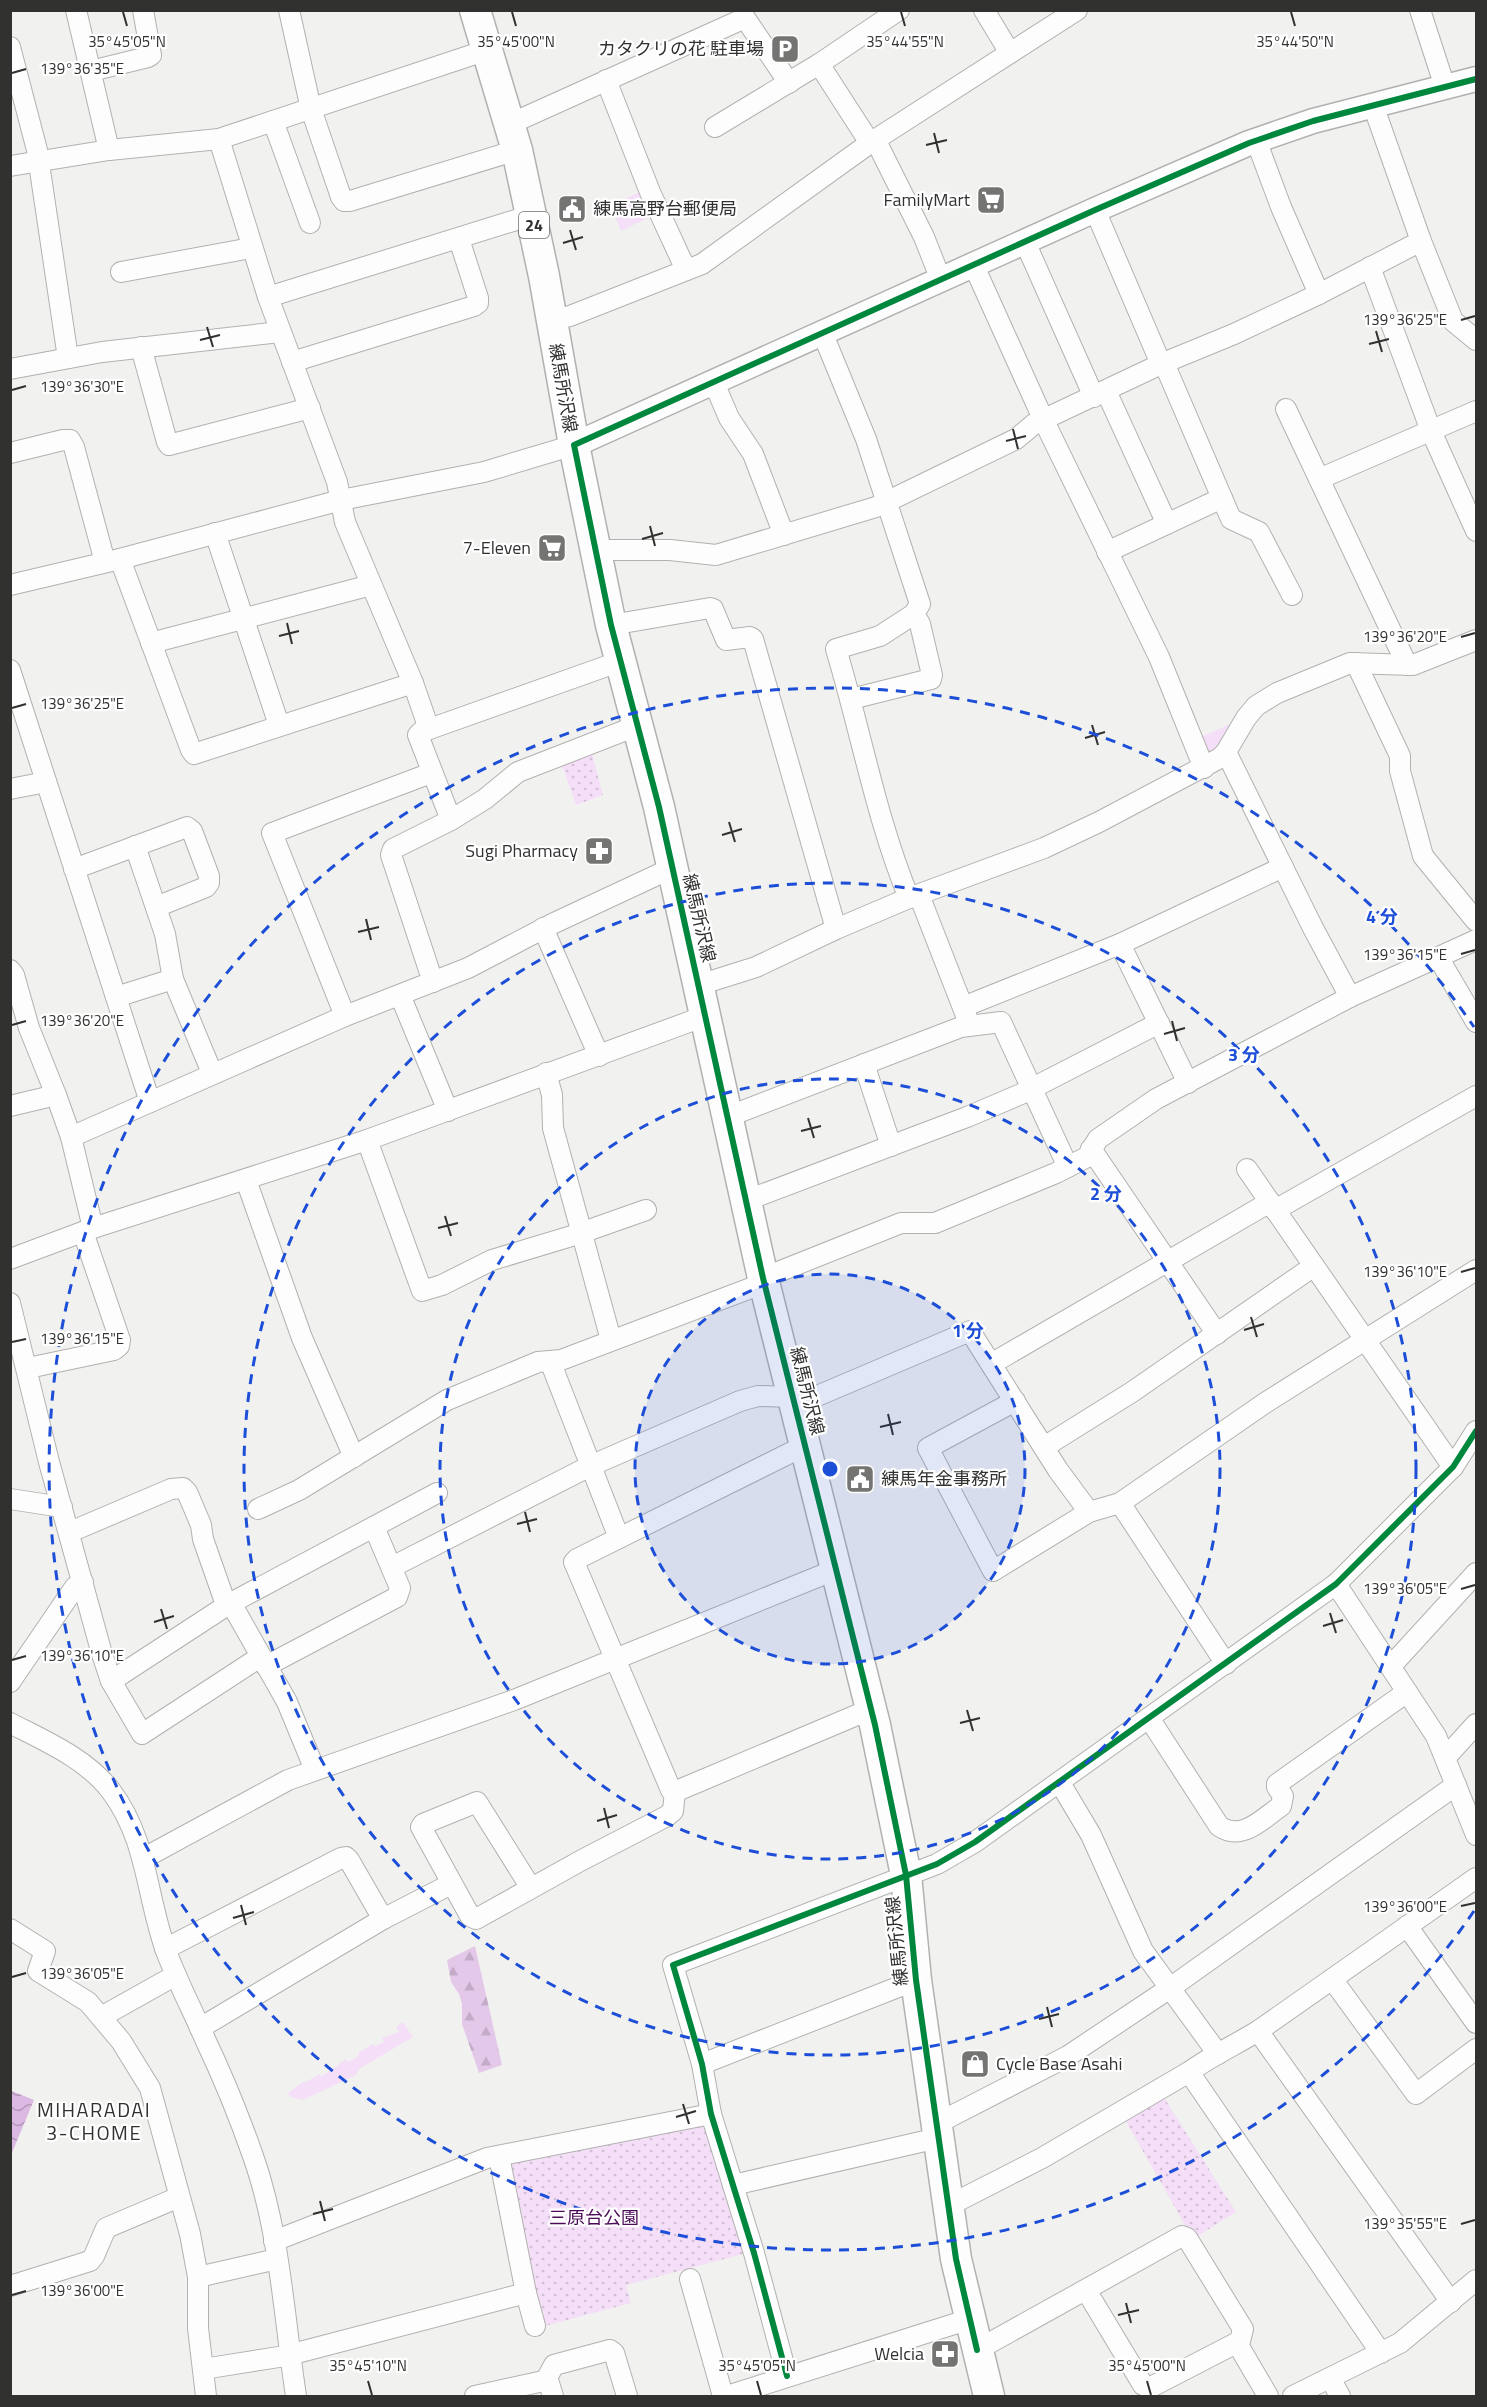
<svg xmlns="http://www.w3.org/2000/svg" width="1487" height="2407" font-family="'Titillium Web','Noto Sans JP',sans-serif">
<style>
.grass{fill:#f4def8}
.forest{fill:url(#forest-firs)}
.park{fill:url(#park-dots)}
.water{fill:url(#water-waves)}
.lines{fill:none;stroke-linecap:round;stroke-linejoin:round}
.minor-casing{stroke:#b1b2af;stroke-width:22}
.tertiary-casing{stroke:#b1b2af;stroke-width:27}
.primary-casing{stroke:#b1b2af;stroke-width:33}
.minor{stroke:#fdfdfd;stroke-width:20}
.tertiary{stroke:#fdfdfd;stroke-width:24}
.primary{stroke:#fdfdfd;stroke-width:30}
.cycleway-casing{stroke:#fff;stroke-width:10}
.cycleway{stroke:#00873e;stroke-width:6}
.ticks{fill:none;stroke:#313230;stroke-width:2}
.ring{fill:none;stroke:#1d4ed8;stroke-width:3;stroke-dasharray:10 8}
.labels{text-anchor:middle;stroke-width:4.5;stroke-linejoin:round;paint-order:stroke}
.shield{fill:#fff;stroke:#6f706e;stroke-width:1.5}
.shield-label{font-size:16px;font-weight:bold;fill:#313230}
.poi-label{font-size:18px;fill:#313230;stroke:#fff;text-anchor:end}
.street-label{font-size:18px;fill:#313230;stroke:#fff}
.park-label{font-size:18px;fill:#4b0b57;stroke:#fff}
.neighbourhood-label{font-size:20px;letter-spacing:1.5px;fill:#313230;stroke:#fff}
.ticks-label{font-size:15px;text-anchor:middle;fill:#313230;stroke:#fff;stroke-width:4.5;stroke-linejoin:round;paint-order:stroke}
.centre{fill:#1d4ed8;stroke:#fff;stroke-width:3}
.ring-label{font-size:18px;text-anchor:middle;font-weight:bold;fill:#1d4ed8;stroke:#fff;stroke-width:4.5;stroke-linejoin:round;paint-order:stroke}
</style>
<defs>
<pattern id="forest-firs" width="22" height="20" patternUnits="userSpaceOnUse" patternTransform="scale(1.5)"><rect width="22" height="20" fill="#e4c8ea"/><path d="M5 1l3.5 6h-7zM16 11l3.5 6h-7z" fill="#c4acc9"/></pattern>
<pattern id="park-dots" width="8" height="8" patternUnits="userSpaceOnUse" patternTransform="scale(1.5)"><rect width="8" height="8" fill="#f4def8"/><path d="M2 2h.1M6 6h.1" fill="none" stroke="#d2bfd5" stroke-width="1.8" stroke-linecap="round"/></pattern>
<pattern id="water-waves" width="16" height="10" patternUnits="userSpaceOnUse" patternTransform="scale(1.5)"><rect width="16" height="10" fill="#dcb9e3"/><path d="M0 5q4-4 8 0t8 0" fill="none" stroke="#b397b8"/></pattern>
</defs>
<rect width="100%" height="100%" fill="#f1f2ef"/>
<g class="grass">
<polygon points="642,191 652,216 621,231 610,205"/>
<polygon points="1230,724 1215,750 1207,752 1199,738"/>
<polygon points="403,2022 413,2037 359,2069 356,2075 303,2100 290,2097 288,2093 305,2081 306,2082 320,2074 321,2077 346,2059 348,2062 359,2056 358,2053 373,2044 375,2046 384,2042 382,2038 399,2032 396,2027"/>
</g>
<polygon class="forest" points="475,1946 502,2065 479,2073 462,2024 462,2004 459,1994 451,1982 447,1960"/>
<g class="park">
<polygon points="591,750 603,795 576,805 561,762"/>
<polygon points="1163,2096 1236,2212 1193,2239 1124,2118"/>
<polygon points="707,2120 747,2253 626,2285 631,2303 541,2327 505,2159"/>
</g>
<polygon class="water" points="12,2091 34,2100 11,2155 10,2096"/>
<g class="lines">
<g class="minor-casing">
<g id="minor">
<polyline points="76,10 109,150"/>
<polyline points="289,10 311,109 341,197 344,201 350,201 517,150"/>
<polyline points="984,10 1010,53"/>
<polyline points="1420,10 1445,87"/>
<polyline points="10,47 37,150 68,358"/>
<polyline points="819,64 870,143"/>
<polyline points="91,71 148,57 151,55 143,10"/>
<polyline points="606,80 650,192 686,270"/>
<polyline points="1373,105 1421,241 1453,321 1476,340"/>
<polyline points="273,121 310,223"/>
<polyline points="510,124 745,18 789,83"/>
<polyline points="715,127 819,64 899,10"/>
<polyline points="219,139 268,297 337,482 345,522 413,683 429,729"/>
<polyline points="875,139 924,237 941,280"/>
<polyline points="1256,140 1281,207 1319,294"/>
<polyline points="10,166 109,150 219,139 487,50"/>
<polyline points="1095,210 1161,364"/>
<polyline points="1025,242 1094,397"/>
<polyline points="974,266 1044,421 1159,657 1204,768"/>
<polyline points="1370,267 1431,431 1476,531"/>
<polyline points="121,272 251,248"/>
<polyline points="268,297 532,215"/>
<polyline points="551,320 570,316 702,264 870,143 1077,10"/>
<polyline points="822,332 866,439 920,604 914,614 920,624 932,675 931,679 851,699"/>
<polyline points="141,347 167,442 169,445 310,408"/>
<polyline points="292,362 474,306 478,303 478,298 459,239"/>
<polyline points="1164,363 1231,519 1259,532 1292,595"/>
<polyline points="10,369 102,352 280,332"/>
<polyline points="714,383 729,418 753,454 784,535"/>
<polyline points="1106,391 1167,524"/>
<polyline points="1286,409 1407,665"/>
<polyline points="10,453 63,440 70,440 74,447 105,562"/>
<polyline points="1319,479 1476,411"/>
<polyline points="215,533 279,725"/>
<polyline points="594,550 670,550 716,555 876,507 1016,439 1034,424 1161,364 1234,334 1319,294 1421,241"/>
<polyline points="1107,552 1222,498"/>
<polyline points="120,559 191,750 194,754 413,683"/>
<polyline points="10,585 120,559 341,500 484,472 574,445"/>
<polyline points="611,625 710,608 713,609 726,640 750,637 753,639 836,929"/>
<polyline points="151,643 371,585"/>
<polyline points="1356,663 1400,756 1400,771 1423,856 1476,921"/>
<polyline points="10,670 150,1102"/>
<polyline points="1226,752 1313,928 1350,997"/>
<polyline points="10,789 46,782"/>
<polyline points="451,820 418,735 421,732 621,661"/>
<polyline points="135,846 165,934 173,979 212,1073"/>
<polyline points="74,869 187,827 192,831 209,876 209,883 206,887 156,907"/>
<polyline points="919,895 967,1018"/>
<path d="M909,898c-33,-80 -48,-166 -73,-249l44,-13 34,-22"/>
<polyline points="543,928 599,1056"/>
<polyline points="1120,944 1188,1083"/>
<polyline points="1438,957 1476,1022"/>
<polyline points="10,970 14,975 29,1028 56,1095 71,1137 93,1228"/>
<polyline points="433,982 391,855 393,849 451,820 485,799 518,772 639,725"/>
<polyline points="699,985 756,967 836,929 909,898 1044,848 1099,822 1220,758 1226,752 1246,718 1256,706 1277,693 1350,663 1413,665 1476,640"/>
<polyline points="400,995 448,1111"/>
<polyline points="116,997 173,979"/>
<polyline points="963,1007 1120,944 1283,867"/>
<polyline points="345,1016 272,833 431,773"/>
<polyline points="864,1064 891,1146"/>
<polyline points="546,1073 552,1095 553,1128 611,1340"/>
<polyline points="10,1106 56,1095"/>
<polyline points="727,1117 961,1027 1001,1022 1068,1167"/>
<polyline points="71,1137 345,1016 468,968 552,924 672,868"/>
<polyline points="367,1140 422,1291 442,1285 492,1260 575,1235 646,1210"/>
<polyline points="1091,1149 1217,1334"/>
<polyline points="1247,1169 1453,1467"/>
<polyline points="246,1180 302,1338 354,1457"/>
<polyline points="745,1201 967,1117 1021,1094 1159,1023"/>
<polyline points="1275,1210 1476,1096"/>
<polyline points="10,1259 93,1228 367,1140 705,1016"/>
<polyline points="763,1278 901,1223 935,1223 1056,1173 1087,1157 1098,1139 1156,1099 1350,997 1476,940"/>
<polyline points="10,1303 49,1462 102,1654 111,1681 142,1734 260,1657"/>
<polyline points="991,1364 1270,1202"/>
<polyline points="28,1368 114,1350 119,1346 120,1340 83,1232"/>
<polyline points="1015,1401 928,1448 993,1571 1089,1512 1120,1503 1265,1403 1476,1270"/>
<polyline points="796,1405 970,1331 1058,1470 1089,1512"/>
<polyline points="806,1445 577,1559 574,1562 671,1790 679,1790 871,1709"/>
<polyline points="1044,1447 1132,1392 1314,1266"/>
<polyline points="10,1499 62,1507"/>
<polyline points="1120,1503 1226,1664"/>
<polyline points="258,1509 299,1490 447,1400 538,1362 550,1361"/>
<polyline points="70,1532 171,1489 183,1488 187,1492 201,1525 203,1539 224,1599 236,1612 287,1702 315,1770"/>
<polyline points="619,1538 550,1361 561,1360 764,1283"/>
<polyline points="392,1567 590,1466 740,1401 758,1396 794,1397"/>
<polyline points="1336,1584 1436,1736 1476,1835"/>
<polyline points="266,1666 397,1597 400,1588 374,1527"/>
<polyline points="1391,1666 1476,1573"/>
<polyline points="111,1681 229,1604 437,1493"/>
<polyline points="10,1682 75,1587 83,1582"/>
<path d="M1149,1718l70,108c23,16 43,-7 62,-20l2,-10 -6,-9v-3l130,-92"/>
<path d="M10,1723c35,18 77,36 101,68 36,48 35,102 54,157 11,31 27,61 40,91 18,38 34,77 48,117 27,76 31,161 43,240"/>
<polyline points="1446,1757 1476,1724"/>
<polyline points="1060,1783 1091,1835 1143,1951 1218,2054"/>
<polyline points="144,1858 288,1780 514,1700 837,1569"/>
<polyline points="531,1888 477,1802 423,1824 421,1827 470,1916 476,1919 582,1860 667,1816 673,1811 675,1791"/>
<polyline points="1407,1926 1476,2023"/>
<polyline points="10,1929 45,1951 38,1971 88,2002 121,2041 150,2088 190,2234 198,2277 198,2328 206,2396"/>
<polyline points="165,1949 341,1858 346,1857 349,1860 383,1919"/>
<polyline points="1332,1979 1416,2094 1476,2049"/>
<polyline points="101,2017 176,1975"/>
<polyline points="200,2028 383,1919 451,1884"/>
<polyline points="1258,2031 1451,2302"/>
<polyline points="702,2064 916,1980"/>
<polyline points="1189,2072 1381,2353"/>
<polyline points="936,2124 1068,2056 1170,1988 1456,1785"/>
<polyline points="499,2156 526,2293 535,2326"/>
<polyline points="733,2185 938,2138"/>
<path d="M948,2206l94,-48 147,-86c22,-16 46,-27 69,-41l218,-153"/>
<polyline points="274,2241 487,2158 711,2114"/>
<polyline points="198,2277 277,2259"/>
<polyline points="690,2279 723,2396"/>
<polyline points="10,2286 90,2261 94,2256 106,2228 179,2197"/>
<polyline points="1237,2343 1268,2396"/>
<polyline points="977,2350 1182,2236 1187,2238 1243,2329 1240,2341 1151,2387 1143,2385 1086,2290"/>
<polyline points="203,2369 285,2356 526,2293"/>
<polyline points="787,2376 754,2253 711,2114 702,2064 673,1965 937,1864 975,1842 1336,1584 1453,1467 1476,1431"/>
<polyline points="1330,2378 1340,2396"/>
<polyline points="548,2380 548,2376 554,2365 610,2350 614,2353 627,2396"/>
<polyline points="475,2396 548,2380 553,2396"/>
<polyline points="727,2396 970,2319"/>
<polyline points="1293,2396 1400,2343 1476,2280"/>
</g>
</g>
<g class="tertiary-casing">
<polyline id="tertiary" points="574,445 1095,210 1249,143 1313,121 1476,79"/>
</g>
<g class="primary-casing">
<polyline id="primary" points="475,10 517,150 544,276 574,445 611,625 659,807 763,1278 875,1725 906,1875 916,1980 956,2259 989,2396"/>
</g>
<use href="#minor" class="minor"/>
<use href="#tertiary" class="tertiary"/>
<use href="#primary" class="primary"/>
<g class="cycleway-casing">
<g id="cycleway">
<polyline points="977,2350 956,2259 916,1980 906,1875 875,1725 763,1278 659,807 611,625 574,445 1095,210 1249,143 1313,121 1476,79"/>
<polyline points="787,2376 754,2253 711,2114 702,2064 673,1965 937,1864 975,1842 1336,1584 1453,1467 1476,1431"/>
</g>
</g>
<use href="#cycleway" class="cycleway"/>
</g>
<path class="ticks" d="M123,12l4,14M512,12l4,14M901,12l4,14M1291,12l4,14M12,73l14,-4M934,133l5,20M926,145l21,-5M570,230l6,20M563,243l20,-6M1461,320l14,-4M207,327l6,20M1376,331l6,21M200,340l20,-5M1369,344l20,-5M12,390l14,-4M1013,429l5,20M1006,441l20,-5M650,526l5,20M642,539l21,-6M287,623l5,21M279,636l20,-5M1461,637l14,-4M12,708l14,-4M1092,725l6,20M1085,738l20,-6M729,822l6,20M722,835l20,-6M366,919l5,21M358,932l21,-5M1461,954l14,-4M1172,1021l5,20M12,1025l14,-4M1164,1034l21,-6M808,1118l6,20M801,1131l20,-5M445,1216l6,20M438,1228l20,-5M1461,1272l14,-4M1251,1317l6,20M1244,1330l20,-6M12,1342l14,-3M888,1414l5,21M880,1427l21,-5M525,1512l5,20M517,1524l20,-5M1461,1589l14,-4M161,1609l6,20M1330,1613l6,20M154,1622l20,-6M1323,1626l20,-6M12,1660l14,-4M967,1710l6,21M960,1723l20,-5M604,1808l5,20M597,1821l20,-6M241,1905l5,20M1461,1906l14,-3M233,1918l21,-6M12,1977l14,-4M1047,2007l5,20M1039,2019l20,-5M683,2104l6,20M676,2117l20,-6M320,2201l5,20M313,2214l20,-5M1461,2224l14,-4M12,2295l14,-4M1126,2303l5,20M1118,2315l21,-5M368,2381l4,14M757,2381l4,14M1147,2381l4,14"/>
<circle cx="830" cy="1469" r="195" fill="#1d4ed8" fill-opacity=".12"/>
<g class="ring">
<circle cx="830" cy="1469" r="195"/>
<circle cx="830" cy="1469" r="390"/>
<circle cx="830" cy="1469" r="586"/>
<path d="M1474 1911A781 781 0 1 1 1474 1027"/>
</g>
<defs>
<g id="parking-square" transform="scale(1.5)"><rect x="-9" y="-9" width="18" height="18" rx="4" fill="#747573" stroke="#fff"/><path d="M-3.5-5.5H1a3.5 3.5 0 0 1 0 7H-1V5.5H-3.5ZM-1-3.4V-.6H.8a1.4 1.4 0 0 0 0-2.8Z" fill="#fff"/></g>
<g id="supermarket-square" transform="scale(1.5)"><rect x="-9" y="-9" width="18" height="18" rx="4" fill="#747573" stroke="#fff"/><path d="M-6-5.5h2.5l.6 2H6L4.5 2H-2.5L-4.4-4H-6ZM-1.5 3.2a1.3 1.3 0 1 0 .1 0ZM3 3.2a1.3 1.3 0 1 0 .1 0Z" fill="#fff"/></g>
<g id="civic-square" transform="scale(1.5)"><rect x="-9" y="-9" width="18" height="18" rx="4" fill="#747573" stroke="#fff"/><path d="M-.6-6.5H3V-4.5H.6V-3L4-1V1h2V6H-6V1h2V-1L-.6-3ZM-1.2 2.5V6h2.4V2.5Z" fill="#fff"/></g>
<g id="pharmacy-square" transform="scale(1.5)"><rect x="-9" y="-9" width="18" height="18" rx="4" fill="#747573" stroke="#fff"/><path d="M-2-6h4v4h4v4h-4v4h-4v-4h-4v-4h4Z" fill="#fff"/></g>
<g id="shop-square" transform="scale(1.5)"><rect x="-9" y="-9" width="18" height="18" rx="4" fill="#747573" stroke="#fff"/><path d="M-5-2.5h2.3a2.7 3.5 0 0 1 5.4 0H5L5.5 6h-11ZM-1.5-2.5h3a1.5 2.3 0 0 0-3 0Z" fill="#fff"/></g>
</defs>
<g fill-rule="evenodd">
<use href="#parking-square" x="785" y="49"/>
<use href="#supermarket-square" x="991" y="200"/>
<use href="#civic-square" x="572" y="209"/>
<use href="#supermarket-square" x="552" y="548"/>
<use href="#pharmacy-square" x="599" y="851"/>
<use href="#civic-square" x="860" y="1479"/>
<use href="#shop-square" x="975" y="2064"/>
<use href="#pharmacy-square" x="945" y="2354"/>
</g>
<g class="labels">
<rect class="shield" x="519" y="212" width="30" height="26" rx="4.5"/>
<g class="shield-label">
<text x="534" y="231">24</text>
</g>
<g class="poi-label">
<text x="764" y="55">カタクリの花 駐車場</text>
<text x="970" y="206">FamilyMart</text>
<text x="593" y="215" text-anchor="start">練馬高野台郵便局</text>
<text x="531" y="554">7-Eleven</text>
<text x="578" y="857">Sugi Pharmacy</text>
<text x="881" y="1485" text-anchor="start">練馬年金事務所</text>
<text x="996" y="2070" text-anchor="start">Cycle Base Asahi</text>
<text x="924" y="2360">Welcia</text>
</g>
<g class="street-label">
<text transform="translate(563 388) rotate(80)" y="6">練馬所沢線</text>
<text transform="translate(699 918) rotate(77)" y="6">練馬所沢線</text>
<text transform="translate(807 1391) rotate(76)" y="6">練馬所沢線</text>
<text transform="translate(897 1941) rotate(-96)" y="6">練馬所沢線</text>
</g>
<g class="park-label">
<text x="594" y="2224">三原台公園</text>
</g>
<g class="neighbourhood-label">
<text x="94" y="2117">MIHARADAI<tspan x="94" dy="23">3-CHOME</tspan></text>
</g>
</g>
<g class="ticks-label">
<text x="127" y="47">35°45'05"N</text>
<text x="516" y="47">35°45'00"N</text>
<text x="905" y="47">35°44'55"N</text>
<text x="1295" y="47">35°44'50"N</text>
<text x="82" y="74">139°36'35"E</text>
<text x="1405" y="325">139°36'25"E</text>
<text x="82" y="392">139°36'30"E</text>
<text x="1405" y="642">139°36'20"E</text>
<text x="82" y="709">139°36'25"E</text>
<text x="1405" y="960">139°36'15"E</text>
<text x="82" y="1026">139°36'20"E</text>
<text x="1405" y="1277">139°36'10"E</text>
<text x="82" y="1344">139°36'15"E</text>
<text x="1405" y="1594">139°36'05"E</text>
<text x="82" y="1661">139°36'10"E</text>
<text x="1405" y="1912">139°36'00"E</text>
<text x="82" y="1979">139°36'05"E</text>
<text x="1405" y="2229">139°35'55"E</text>
<text x="82" y="2296">139°36'00"E</text>
<text x="368" y="2371">35°45'10"N</text>
<text x="757" y="2371">35°45'05"N</text>
<text x="1147" y="2371">35°45'00"N</text>
</g>
<circle cx="830" cy="1469" r="9" class="centre"/>
<g class="ring-label">
<text x="1382" y="923">4 分</text>
<text x="1244" y="1061">3 分</text>
<text x="1106" y="1200">2 分</text>
<text x="968" y="1337">1 分</text>
</g>
<rect width="1487" height="2407" fill="none" stroke="#313230" stroke-width="24"/>
</svg>
